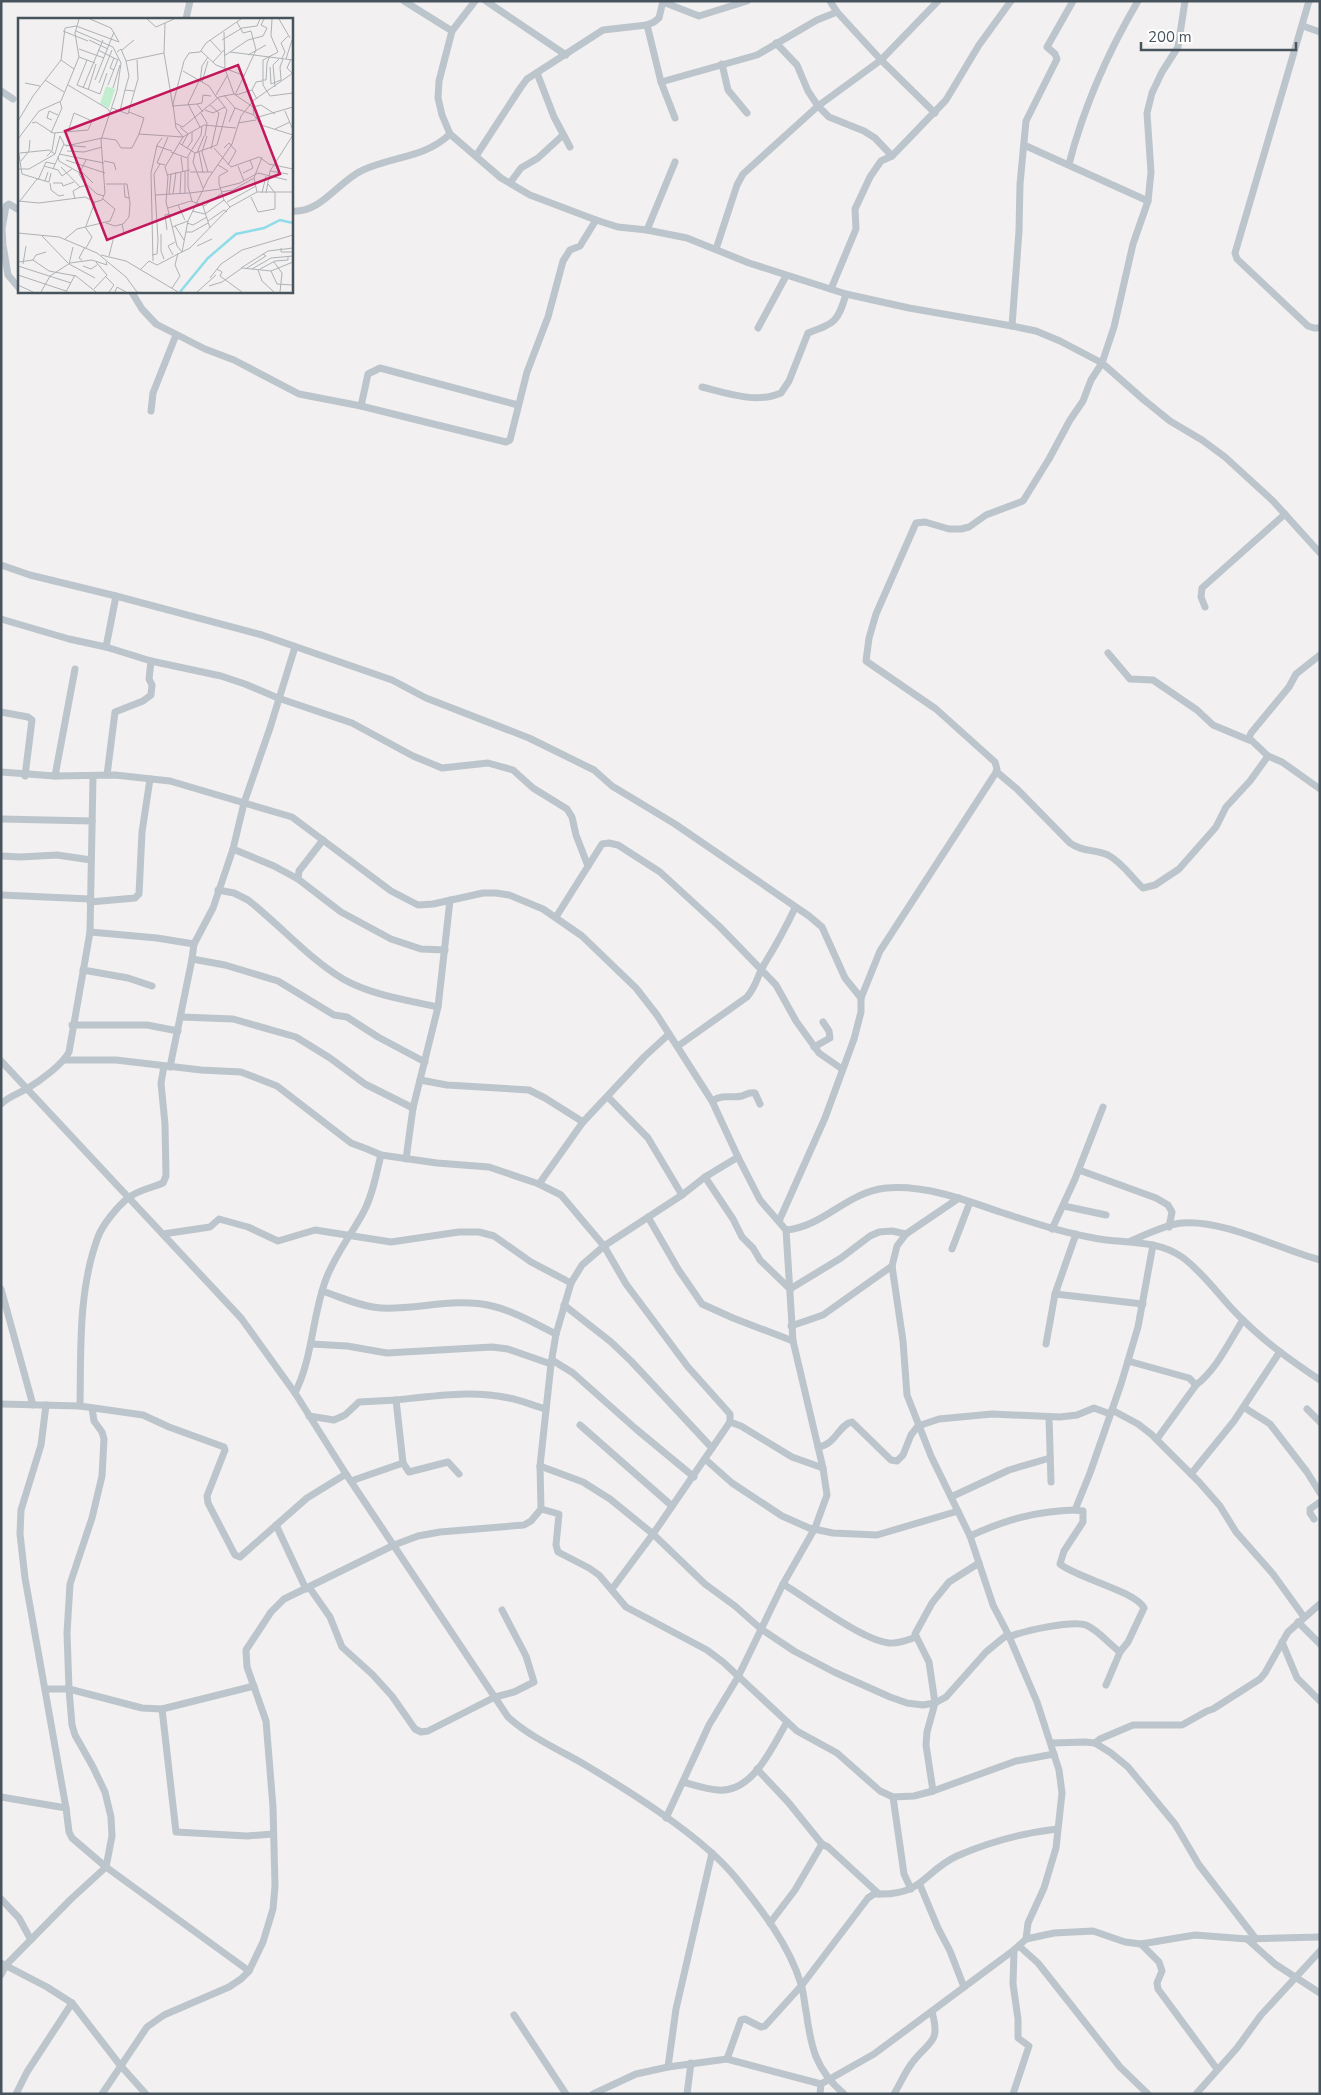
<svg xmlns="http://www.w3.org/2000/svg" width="1321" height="2095" font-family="'Nunito Sans',sans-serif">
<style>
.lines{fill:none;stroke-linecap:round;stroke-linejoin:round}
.minor{stroke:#bcc5cc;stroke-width:7}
.inset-river{fill:none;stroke:#8fdce9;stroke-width:2.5}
.inset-road{fill:none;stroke:#aeb2b5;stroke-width:1}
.view{fill:#c2185b;fill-opacity:0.15;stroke:#c2185b;stroke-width:2.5}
.inset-edge{fill:none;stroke:#48545d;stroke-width:2.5}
</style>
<rect width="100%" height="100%" fill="#f2f0f0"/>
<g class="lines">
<g class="minor">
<polyline points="404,1 452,31"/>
<polyline points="475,1 452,31 439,81 438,98 442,115 450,134 501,178 530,195 596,220 618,227 647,230 687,238 749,263 846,294 909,308 1012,326 1036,331 1060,341 1102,363 1144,400 1170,421 1202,440 1225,457 1273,501 1320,553"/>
<polyline points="486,1 566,55"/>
<polyline points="830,1 837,12 881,60 935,113"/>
<polyline points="1309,1 1235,253 1237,259 1308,326 1314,328 1320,328"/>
<polyline points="663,2 699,16 747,1"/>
<polyline points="186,19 190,1"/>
<polyline points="647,25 661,82 675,118"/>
<polyline points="1303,26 1320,32"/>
<polyline points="776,43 797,65 808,91 818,106 829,117 864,131 875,138 892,156"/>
<polyline points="722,64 728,90 747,113"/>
<polyline points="537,73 554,117 570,147"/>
<polyline points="661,82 757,55 817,20 837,12"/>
<polyline points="1,91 13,99"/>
<polyline points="1024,145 1148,201"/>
<polyline points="476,156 521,87 527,79 603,30 647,25 654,22 659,18 663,1"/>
<path d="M1069,164c15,-58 39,-112 69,-163"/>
<polyline points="510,183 521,168 538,158 563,135"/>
<polyline points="19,210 9,204 6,206 2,229 3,245 8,275 19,288"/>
<path d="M291,211c30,3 47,-30 72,-41 30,-14 62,-12 87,-36"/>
<polyline points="647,230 675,162"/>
<polyline points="716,249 737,185 743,174 818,106 881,60 938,1"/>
<polyline points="831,289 856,229 855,209 870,177 881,161 892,156 946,100 979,45 1011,1"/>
<polyline points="131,291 142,309 156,324 205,349 234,360 299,394 361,406 506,442 510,440 527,372 548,317 563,261 570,250 580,246 596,220"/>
<polyline points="1012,326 1019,231 1020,184 1026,121 1057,59 1055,54 1047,47 1073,1"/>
<polyline points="758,328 786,276"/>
<path d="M702,387c24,6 55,17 79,6l8,-12 19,-48c27,-10 30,-11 38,-39"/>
<polyline points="361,406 368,374 380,368 518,405"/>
<polyline points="151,411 153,393 176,335"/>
<polyline points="1,565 30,575 116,596 262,635 392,680 426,698 529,738 594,770 612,786 675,824 809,916 822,927 845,978 861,998"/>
<polyline points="1205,607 1201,597 1202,588 1285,514"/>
<polyline points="1,619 69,639 106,647 151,661 221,676 245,684 278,698 352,723 413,756 442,768 488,763 513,770 533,788 567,809 572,817 576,835 588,866"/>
<polyline points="106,647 116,596"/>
<polyline points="1108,653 1130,679 1153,680 1197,710 1213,725 1249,740"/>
<polyline points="1320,655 1296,674 1289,687 1251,733 1249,738 1268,756 1282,762 1320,789"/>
<polyline points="1,712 28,717 32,720 25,776"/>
<path d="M1,772l54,4 60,-1 55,6 122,36 99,74 27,14 15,-1 50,-11h13l13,2 34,14 39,27 54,52 21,27 55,86 26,56 22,43 26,30c37,-3 61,-38 100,-42 39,-3 77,11 114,24 34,11 69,23 106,28 26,3 53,1 76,17 20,14 38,40 55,57 25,26 53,46 83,66"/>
<path d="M998,773l19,16 53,54c12,9 25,6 38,12 15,8 23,22 35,33l12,-3 24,-16 37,-42 10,-20 24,-26 18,-25"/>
<polyline points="107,775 115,712 143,701 151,695 152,685 149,679 151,661"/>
<polyline points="55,776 75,669"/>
<polyline points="1,819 92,821"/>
<polyline points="233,849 274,866 298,879 341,912 391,939 421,949 445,950"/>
<polyline points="1,856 21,857 57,855 91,860"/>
<polyline points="298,879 299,871 323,840"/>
<path d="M218,890l16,3 14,7c32,25 60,58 95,79 28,16 64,21 95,28"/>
<polyline points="1,895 90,899"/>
<polyline points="90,902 135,898 139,894 142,832 150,779"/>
<polyline points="556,917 602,844 609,843 618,845 660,872 720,927 776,985 796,1021 819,1053 842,1069"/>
<polyline points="90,932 157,938 194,944"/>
<polyline points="192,959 225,965 278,981 334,1015 347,1017 378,1037 425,1062"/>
<polyline points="83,970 128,978 152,986"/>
<polyline points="181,1017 233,1019 296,1037 330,1058 365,1084 413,1108"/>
<polyline points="72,1025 147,1025 178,1031"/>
<path d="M678,1046l69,-49c11,-13 10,-22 18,-34 11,-18 21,-36 30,-55"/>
<polyline points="814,1047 830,1038 829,1031 823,1022"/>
<polyline points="65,1060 116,1060 201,1070 241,1072 277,1086 351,1143 367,1149 381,1155 437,1163 489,1167 539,1184 561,1195 604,1246 626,1284 688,1367 730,1414 730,1422 741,1426 792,1457 823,1468"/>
<path d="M1,1061l240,257 54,75 51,81 162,243c21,19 49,32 74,46 47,28 120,73 154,115 26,32 53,67 65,106 3,9 3,18 5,27 5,36 9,58 38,83"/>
<polyline points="170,1067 192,959 194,944 213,908 233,849 244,803 270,728 295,647"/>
<polyline points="420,1080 447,1085 529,1090 545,1098 583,1122"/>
<polyline points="608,1097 648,1138 682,1195"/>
<path d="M712,1101c13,-8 18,-2 30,-5 5,-2 7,-4 13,-3l5,11"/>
<path d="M1,1104c8,-8 17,-10 27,-16 12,-7 35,-24 41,-36l21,-120 3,-156"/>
<polyline points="406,1159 413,1108 438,1007 450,900"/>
<polyline points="1079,1170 1156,1198 1168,1205 1172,1212 1169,1227"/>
<polyline points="705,1177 733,1219 742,1237 753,1248 760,1260 790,1289 841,1258 870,1236 879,1232 892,1231 906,1234"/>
<polyline points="539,1184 583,1122 644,1057 669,1034"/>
<polyline points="959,1198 906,1234 897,1246 892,1266 903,1341 907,1395 931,1456 970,1536 993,1605 1008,1634 1037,1702 1059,1770 1062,1793 1056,1848 1044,1888 1028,1923 1026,1939"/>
<polyline points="1064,1206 1106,1215"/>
<polyline points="648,1217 678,1269 702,1304 733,1318 793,1341"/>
<polyline points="779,1221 825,1118 854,1039 861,1012 861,998 880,951 995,774 997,769 995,762 936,709 866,661 869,638 876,614 916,523 925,522 949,529 961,529 969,527 986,515 1023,501 1049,459 1070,420 1083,401 1091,380 1102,363 1114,327 1133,244 1148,201 1151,172 1147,113 1152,93 1162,72 1178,47 1185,1"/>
<polyline points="1052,1229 1075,1179 1103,1107"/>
<polyline points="163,1234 210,1227 219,1219 248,1227 278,1241 315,1230 391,1242 459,1232 479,1232 494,1236 531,1262 571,1283"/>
<path d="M1131,1241c13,-6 38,-17 51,-18 41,-4 97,26 138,37"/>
<polyline points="952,1249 970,1202"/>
<polyline points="1,1289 33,1405"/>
<path d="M322,1291c19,6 39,16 59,17 36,2 75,-11 111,-2 22,5 44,18 64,28"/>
<polyline points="1055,1294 1143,1304"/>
<polyline points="564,1305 611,1342 631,1361 712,1448"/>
<polyline points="791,1326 823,1315 892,1266"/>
<polyline points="311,1344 347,1346 387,1353 492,1347 508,1349 551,1364"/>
<polyline points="1046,1344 1055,1294 1076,1234"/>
<polyline points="552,1360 573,1373 636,1429 694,1477"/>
<polyline points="1128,1361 1189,1378 1196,1385"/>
<path d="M295,1393c18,-36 17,-77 31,-114 9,-24 25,-44 37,-66 10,-18 13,-39 18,-58"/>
<path d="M396,1400c38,-4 75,-10 113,-2 12,2 25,8 37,11"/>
<polyline points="1,1404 80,1406 143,1415 169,1427 224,1447 225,1450 207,1496 208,1503 235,1555 240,1557 307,1498 346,1474"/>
<polyline points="46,1405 41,1445 21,1510 20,1534 25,1578 66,1808"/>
<path d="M80,1406c1,-55 -2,-116 18,-169 5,-13 19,-30 30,-39 10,-8 23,-10 35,-15l3,-7 -1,-52 -4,-41 3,-17"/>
<path d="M1244,1407c9,7 18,11 26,17l37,48 13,21"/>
<polyline points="1307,1409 1320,1422"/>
<polyline points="1112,1410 1138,1424 1151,1434 1199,1482 1220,1506 1236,1532 1273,1574 1304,1617"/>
<polyline points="309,1416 334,1420 345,1415 359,1402 396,1400 403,1463"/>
<polyline points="1049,1417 1051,1482"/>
<polyline points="580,1425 672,1506"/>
<path d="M1157,1439l39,-54c21,-16 33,-43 47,-65"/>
<path d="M818,1447c18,-2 21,-23 34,-25l39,38 6,1 6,-6 8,-20 7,-9 21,-7 53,-5 68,3 17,-2 17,-7 16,6"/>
<polyline points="705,1459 732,1483 782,1516 809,1528 833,1533 877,1535 958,1511"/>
<polyline points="540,1466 583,1482 610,1499 653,1534 705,1584 735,1606 761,1629 794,1651 834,1672 890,1697 907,1703 923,1705 935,1703 946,1697 986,1652 1008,1634"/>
<polyline points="1191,1474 1234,1421 1279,1353"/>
<polyline points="351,1481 403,1463 409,1472 448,1462 459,1474"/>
<polyline points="951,1497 1009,1470 1050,1458"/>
<polyline points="541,1509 559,1514 556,1545 558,1552 589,1568 599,1575 626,1607 707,1650 723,1662 797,1731 837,1753 880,1791 893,1797 914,1796 933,1791 1016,1761 1054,1754"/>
<path d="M1075,1510l8,1v11l-19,29 -4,13c17,14 75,27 84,44l-16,34 -8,10 -14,33"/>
<polyline points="1314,1519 1310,1513 1310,1509 1320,1502"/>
<polyline points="276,1525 306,1589"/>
<path d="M970,1536c35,-16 66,-25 105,-26l15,-37 31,-89 17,-57 15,-82"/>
<path d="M783,1584c25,15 79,56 106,59 9,1 19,-3 27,-6"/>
<polyline points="309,1587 330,1617 342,1647 372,1674 392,1696 415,1729 421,1732 428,1731 495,1697 514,1692 534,1682 526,1656 502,1610"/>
<polyline points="612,1589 653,1534 730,1422"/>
<polyline points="1298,1622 1320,1644"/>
<path d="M1009,1637c14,-6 63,-17 77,-12 12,5 23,19 34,27"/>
<polyline points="1282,1642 1297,1678 1320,1701"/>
<polyline points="46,1689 69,1689 142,1708 162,1709 254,1686"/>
<polyline points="162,1709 176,1832 247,1836 273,1834"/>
<polyline points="1052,1743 1085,1742 1095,1743 1111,1753 1128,1767 1175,1824 1199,1865 1256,1939"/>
<polyline points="1095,1743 1100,1739 1133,1725 1182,1725 1207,1711 1213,1709 1260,1679 1265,1673 1288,1632 1320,1604"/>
<path d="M757,1769l31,33 34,42 6,3 51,47c45,1 45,-23 78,-38 32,-14 65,-23 100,-27"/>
<path d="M683,1782c11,3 23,7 35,8 35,3 54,-43 69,-68"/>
<polyline points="933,1791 926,1745 927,1732 935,1703 929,1662 915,1634 932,1603 949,1582 979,1563"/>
<polyline points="1,1797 66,1808 69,1832 72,1838 106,1867 249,1971"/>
<polyline points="893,1797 904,1874 911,1889"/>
<polyline points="666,1818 709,1725 738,1677 783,1584 815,1528 827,1495 823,1468 793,1341 786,1230"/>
<polyline points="920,1885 938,1928 950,1951 964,1987"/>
<polyline points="1,1899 19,1918 31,1940"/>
<polyline points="770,1923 795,1890 822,1844"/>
<polyline points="1247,1939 1275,1964 1320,1993"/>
<polyline points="1141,1944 1159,1962 1162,1971 1157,1983 1158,1989 1217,2069"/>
<polyline points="1019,1946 1038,1963 1120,2067 1148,2094"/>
<polyline points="1,1963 47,1987 72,2003 120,2065 146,2094"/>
<polyline points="1,1975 6,1965 71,1899 106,1867 112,1836 111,1817 105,1792 93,1767 75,1735 72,1725 69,1689 67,1633 70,1584 92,1518 102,1476 104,1439 102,1432 94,1421 92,1408"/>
<polyline points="514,2015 566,2094"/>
<polyline points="727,2059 741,2020 745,2019 761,2027 765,2026 802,1985 868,1898 874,1894 879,1894"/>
<polyline points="668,2067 676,2009 712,1853"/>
<polyline points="16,2094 27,2072 72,2003"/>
<polyline points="102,2094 147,2027 164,2015 229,1987 241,1979 249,1971 263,1942 273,1909 275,1886 273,1807 266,1721 247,1667 246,1650 271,1612 284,1599 394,1545 418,1536 440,1532 524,1525 531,1521 541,1509 540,1466 551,1364 556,1334 571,1283 582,1265 604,1246 682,1195 705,1177 738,1157"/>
<polyline points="593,2094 636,2074 668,2067 727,2059 821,2084 874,2054 1014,1950 1026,1939 1054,1933 1093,1931 1125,1942 1141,1944 1195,1935 1247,1939 1320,1937"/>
<polyline points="687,2094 691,2063"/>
<polyline points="820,2094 821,2084"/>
<path d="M894,2094c6,-10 11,-22 18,-31 17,-23 29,-19 20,-51"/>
<polyline points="1013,2094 1029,2046 1018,2038 1018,2019 1013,1984 1014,1950"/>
<polyline points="1196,2094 1237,2048 1261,2015 1320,1951"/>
</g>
</g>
<g transform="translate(18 18)">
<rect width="275" height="275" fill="#f2f0f0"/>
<path d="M88,68l9,3 -6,19 -9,-4z" fill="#c0eecf"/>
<path class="inset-river" d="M162,274l28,-34 28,-24 28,-6 16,-8 13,3"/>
<path class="inset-road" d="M129,1l9,8 18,-8M223,1l-35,24 -6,9 -11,1 -5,8 -11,43 3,24 7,9 -18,30 3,10 -2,25 11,44 5,6 8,-4 40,-41 27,-15h36M254,1l-1,17 7,16 -15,8v25l7,11 23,-3M261,1l11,19M147,5l-1,30 9,54M45,13l25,10M206,14l1,37 9,25 19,13 1,8 7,10 32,10M71,22l19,9M192,22l11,12M204,22l20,-12 15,-2 3,-7M61,31l25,9M80,32l20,10M104,32l12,-10M183,33l15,14 29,11M99,34l4,-3 5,12 3,15 -4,14 9,1M212,34l63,8M230,37l18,-10M206,38l24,-16 15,-4 4,-8 -6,-3 3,-6M61,39l16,6M264,40l3,-6 -4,-9 7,-7M268,41l6,-19M273,41l-4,9 5,5M43,42l13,9M108,43l38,-8M195,44l11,-12M252,49l1,17 10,-4M96,52l-4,-2 4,-10M165,53l26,15 8,12M27,62l19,12M77,62l19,-48M244,62h4l1,-17 3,-7M263,62l-1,-13 3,-8M182,64l2,-16 6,-9M184,64l6,-21M7,65l15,3M81,65l13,-33M50,67l40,24 2,4M59,67l23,9 7,-21M59,67l10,-25M90,67l10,-26M257,69l-2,-22 6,-6M65,70l20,-48M95,70l7,-23M70,72l8,-26M198,77l11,-19M206,77l11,13 -6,14M217,77l21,-45 -5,-19 -8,2 -6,-11M218,77l16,-5M239,81l-5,-9 4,-8 6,-1M170,86l12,23M170,86l11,-23M179,86l5,-1 1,-8 8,1M192,87l9,8 -8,36M155,88l24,-2 6,8M235,89l8,-2 14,9M94,90l16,6 10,-35 -1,-19M217,90l19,7M187,92l8,3 12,-6M102,93l5,-21M267,93l8,19M111,94l15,6 -5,16M183,95l6,10 -2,13M237,100l38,-11M34,102l-5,-2 2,-7 9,4M0,103l15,-25 28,-36 4,-32 11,-2 43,16 -8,-14 -21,-9M14,105l4,-1 17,11 35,-3 4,-9 -18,-8 -6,19M157,105l8,4 36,-30 15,-3M220,105l18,-3M162,109l8,7 -6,11M257,111l15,-7M33,115l11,-25 -2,-6M165,119l21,-12 32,3M0,121l21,-28 22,-10 18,-44 -4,-24 4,-14M161,125l16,10 22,-8 10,-35 -9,-12M46,127l22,2M48,128l36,-8 14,2 5,8h11l7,-14 44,3M139,128l15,5M0,130l4,26 23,7M169,130l5,-7v-9M196,130l17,19 28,-10 10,7 24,5M206,130l5,-5 7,8 -8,14M49,133l17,1 18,-5M153,134l16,6M181,134l4,21M184,134l6,20M184,134l5,-16M2,135l29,-3 6,4 5,-18M177,135l-2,9 10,26M179,135l7,-17M41,136l45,9M29,138l5,-5 3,-18M40,138l1,5 21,12M163,139l2,15M48,142l39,13M3,143l8,-10 1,-11M86,143l10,2 2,7M147,147l-8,-2 11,-26M200,147l10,6 -9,5v8l5,16 6,7M26,148l14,4 4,6 10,-7M220,148l6,15M43,149l19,20 7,-2 10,9 7,2M0,151h11l26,-15M35,151l11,-25 -4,-8M63,153l12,12M252,153l18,3M30,154l-3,9 4,1 2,-9M172,154h22M225,155l10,-5 -3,-8M149,157l23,-5M20,162l8,-18 9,2M32,165l1,7 8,6 5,-1M35,165h9l1,3 11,-4M88,166h21l3,19 -1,14 -6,7 -8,2 -9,-3M106,167l1,12 4,1M68,168l-7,-12 7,-14M202,170l20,-5 18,-10 29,7M203,174l12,-2 21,-12M239,174l-3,-14 8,-21M167,175v-22M172,175l30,-4M244,175l4,-17M248,175l4,-22 23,-36M151,176l2,-20M155,176l3,-22M162,176l1,-22M137,177l34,-2M233,179l7,15 17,-3v-16l-7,-9M57,181l-2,-8 7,-4M0,183l21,2 46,-6 10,5 7,-2 3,-7 -4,-53 16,-49 4,-28 -8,-16 -37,-16M2,183l17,-22M174,183l-4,-14v-31l13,-21 1,-9M209,184l29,-16M160,187l7,15M185,188l7,22M150,190l23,-7 13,5 18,-13M174,193l13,3 19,-14M190,203l16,-11 3,2M169,205l6,2 14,-8M104,206l2,9 6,-3M68,208l9,-24M157,208l9,14M67,209l7,10 -6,11M154,209l16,-6M149,212l-2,-15 5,-1M168,214h6l16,-9M0,215l41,4 38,16 29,24 11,15M143,216v17l3,8M24,218l26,27M47,221l12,-10 33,-8 5,-12 -12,-10M179,228l15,-7M55,229l-4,17 26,14M263,230v4h12M83,237l25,6 52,31M134,237l5,-1 1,-14 -4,-66 6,-10M155,237l-5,-9 7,-4M91,238l5,-20M15,242l3,-5 10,-3M64,242l-3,-2 6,-11M135,243l-2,-88 6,-28 5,-7M0,244l15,-2 16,11 27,5 20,16M256,244l8,11 -2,19M5,246l3,-18M0,248l53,17M65,248l8,3 6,-4M223,250l27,-17 25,-3M229,250l19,-12 -3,-2M199,251l5,3 -2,4 22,16M234,251l19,-11 22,-2M242,251l15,-8 13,-1v-4M122,252l9,-9 8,4 25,-13 6,-31 20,-42 24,-35 9,-28 13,-16 39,-27M240,252l4,11 12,11M253,253l6,13 16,1M0,257l48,16M88,259l8,8 -5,7M192,260l11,-14 21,-14 51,-15M0,267l15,7M191,268l13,-4 20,-14 29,3 22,-9M154,270l8,-12 -5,-11 3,-12M76,271l13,-14 -11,-13M23,274l9,-16 20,-13 22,-3 15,5 -1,-3M48,274l9,-17M97,274l2,-5 9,5M179,274l19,-17"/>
<path class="view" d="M220,47l42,109 -173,66 -42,-109z"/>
<rect width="275" height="275" class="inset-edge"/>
</g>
<rect width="1321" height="2095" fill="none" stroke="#48545d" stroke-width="5"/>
<path d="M1141 42v8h155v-8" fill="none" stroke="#48545d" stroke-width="2.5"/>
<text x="1148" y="42" font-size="15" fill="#48545d" stroke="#ffffff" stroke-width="4" paint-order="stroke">200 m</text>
</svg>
